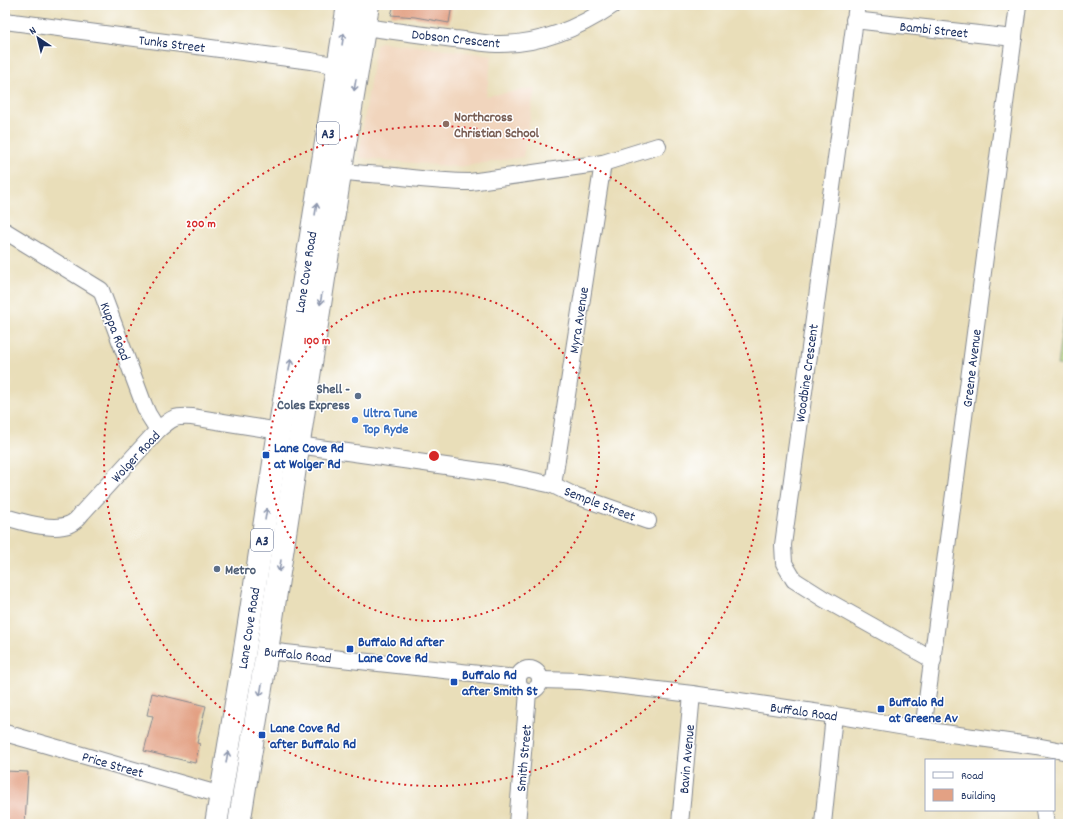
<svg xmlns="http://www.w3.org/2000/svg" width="1073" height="829" font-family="Dekko,sans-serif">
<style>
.built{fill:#f1d5bd}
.green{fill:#abca71;stroke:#637c68}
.building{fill:#e3a184}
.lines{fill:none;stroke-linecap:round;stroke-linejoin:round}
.minor-casing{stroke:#82868c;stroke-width:18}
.highway-casing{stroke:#82868c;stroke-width:24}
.minor{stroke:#fff;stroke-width:16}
.highway{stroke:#fff;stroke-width:22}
.oneway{stroke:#8d97ae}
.ring{fill:none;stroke:#d62828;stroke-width:2;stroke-dasharray:2 4}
.education-dot{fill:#8d6e63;stroke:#fff;stroke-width:1.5}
.service-dot{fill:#5c6f8a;stroke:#fff;stroke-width:1.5}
.shop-dot{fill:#3f7fe0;stroke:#fff;stroke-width:1.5}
.transit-dot{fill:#1a4fb4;stroke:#fff;stroke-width:1.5}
.labels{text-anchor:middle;stroke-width:3;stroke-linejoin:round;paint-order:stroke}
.shield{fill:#fff;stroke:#5f6d8e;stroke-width:1}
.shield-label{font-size:13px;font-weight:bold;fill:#1b2f5e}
.street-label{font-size:14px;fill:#1b2f5e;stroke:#fff}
.education-label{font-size:14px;font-weight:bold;fill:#785e54;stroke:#fff;text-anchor:start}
.service-label{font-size:14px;font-weight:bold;fill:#4e5e75;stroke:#fff;text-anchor:end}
.shop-label{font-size:14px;font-weight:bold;fill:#366cbe;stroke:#fff;text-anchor:start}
.transit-label{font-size:14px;font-weight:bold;fill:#164399;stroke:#fff;text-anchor:start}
.centre{fill:#d62828;stroke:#fff;stroke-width:2}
.ring-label{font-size:12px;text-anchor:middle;font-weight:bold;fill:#d62828;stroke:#fff;stroke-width:3;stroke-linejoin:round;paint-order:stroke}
</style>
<rect width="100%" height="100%" fill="#fff"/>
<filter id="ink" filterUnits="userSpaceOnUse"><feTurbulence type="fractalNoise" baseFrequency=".025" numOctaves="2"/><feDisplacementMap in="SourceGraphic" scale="8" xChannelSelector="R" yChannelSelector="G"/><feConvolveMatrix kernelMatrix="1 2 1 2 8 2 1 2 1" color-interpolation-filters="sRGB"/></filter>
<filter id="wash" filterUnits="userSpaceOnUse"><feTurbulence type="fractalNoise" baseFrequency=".012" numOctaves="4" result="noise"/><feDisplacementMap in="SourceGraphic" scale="16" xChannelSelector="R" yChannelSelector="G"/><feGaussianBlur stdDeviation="0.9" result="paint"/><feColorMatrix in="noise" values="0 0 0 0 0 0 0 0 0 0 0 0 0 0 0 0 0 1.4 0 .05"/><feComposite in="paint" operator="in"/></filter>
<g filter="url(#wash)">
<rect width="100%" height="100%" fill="#e9deb9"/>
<polygon class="built" points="381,42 492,55 486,96 535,88 523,157 458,167 361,158 359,153 376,45"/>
<polygon class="green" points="1068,283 1068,366 1057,365"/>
<g id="blocks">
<g class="building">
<polygon points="394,5 452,5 449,23 415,17 391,15"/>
<polygon points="152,693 206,706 197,743 200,744 195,763 144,751 153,716 147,715"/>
<polygon points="5,771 28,772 25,824 5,824"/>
</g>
</g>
</g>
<g filter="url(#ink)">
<use href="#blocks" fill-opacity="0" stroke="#82868c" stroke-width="1"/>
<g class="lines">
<g class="minor-casing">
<g id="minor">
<polyline points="857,5 783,545 784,563 788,570 794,580 824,599 933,660"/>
<polyline points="854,20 1014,38"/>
<polyline points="5,21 311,61 339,66"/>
<path d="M364,27c30,4 60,8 90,12 14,1 29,5 42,5 42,1 83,-16 117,-39"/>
<path d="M341,171c14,3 29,3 43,4 29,3 57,7 86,7l133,-19 55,-17"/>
<polyline points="5,231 101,290 144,405 148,414 158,430"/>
<polyline points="298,445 502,474 553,485 571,494 648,521"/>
<polyline points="553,485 603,163"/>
<path d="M5,517c18,5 48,15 65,7 5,-2 9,-7 12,-11l76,-83c14,-12 16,-14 34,-13l87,14"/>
<polyline points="267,651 518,678"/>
<circle cx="529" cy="680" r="11"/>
<polyline points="540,680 581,681 692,694 834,715 923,730 1036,746 1068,752"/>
<polyline points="923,730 1018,5"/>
<polyline points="5,733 221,795"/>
<polyline points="1044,810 1046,824"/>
<polyline points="517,824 527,705 528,691"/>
<polyline points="680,824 692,694"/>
<polyline points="823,824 834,715"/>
</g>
</g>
<g class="highway-casing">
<g id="highway">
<polyline points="216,824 245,649 279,431 307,261 348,5"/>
<polyline points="239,824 267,651 338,187 368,5"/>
</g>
</g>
<use href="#minor" class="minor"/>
<use href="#highway" class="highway"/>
</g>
<defs><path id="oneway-shaft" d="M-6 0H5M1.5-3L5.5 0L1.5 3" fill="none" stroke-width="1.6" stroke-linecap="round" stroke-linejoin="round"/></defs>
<g class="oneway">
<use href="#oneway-shaft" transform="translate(343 39) rotate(-81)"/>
<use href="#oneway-shaft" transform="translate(355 85) rotate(99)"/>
<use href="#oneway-shaft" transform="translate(316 209) rotate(-81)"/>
<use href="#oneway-shaft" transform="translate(321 299) rotate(99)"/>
<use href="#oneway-shaft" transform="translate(290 365) rotate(-80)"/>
<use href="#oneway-shaft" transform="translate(266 514) rotate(-81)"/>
<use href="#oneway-shaft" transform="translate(280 566) rotate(99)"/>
<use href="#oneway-shaft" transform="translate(261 690) rotate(99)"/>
<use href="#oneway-shaft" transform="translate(227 757) rotate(-81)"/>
</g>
</g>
<g class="ring">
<circle cx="434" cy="456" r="165"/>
<circle cx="434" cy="456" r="330"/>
</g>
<circle class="education-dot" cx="446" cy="124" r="4"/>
<g class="service-dot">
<circle cx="358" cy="396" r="4"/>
<circle cx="217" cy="569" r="4"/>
</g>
<circle class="shop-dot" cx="355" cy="420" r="4"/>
<g class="transit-dot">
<rect x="262" y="451" width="8" height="8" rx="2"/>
<rect x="346" y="645" width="8" height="8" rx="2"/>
<rect x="450" y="678" width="8" height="8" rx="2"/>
<rect x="877" y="705" width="8" height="8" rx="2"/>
<rect x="258" y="731" width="8" height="8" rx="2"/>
</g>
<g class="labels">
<g class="shield">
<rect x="317" y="122" width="22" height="22" rx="3"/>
<rect x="251" y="529" width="22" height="22" rx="3"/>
</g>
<g class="shield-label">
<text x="328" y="138">A3</text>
<text x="262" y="545">A3</text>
</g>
<g class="street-label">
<text transform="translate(934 29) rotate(6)" y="5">Bambi Street</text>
<text transform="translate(456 38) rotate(6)" y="5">Dobson Crescent</text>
<text transform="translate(172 43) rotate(7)" y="5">Tunks Street</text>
<text transform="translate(305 272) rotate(-81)" y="5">Lane Cove Road</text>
<text transform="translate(578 320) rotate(-81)" y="5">Myra Avenue</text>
<text transform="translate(116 331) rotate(69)" y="5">Kuppa Road</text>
<text transform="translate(971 368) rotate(-83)" y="5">Greene Avenue</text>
<text transform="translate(806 373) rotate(-82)" y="5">Woodbine Crescent</text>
<text transform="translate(135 456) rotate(-47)" y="5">Wolger Road</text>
<text transform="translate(600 503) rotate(21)" y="5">Semple Street</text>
<text transform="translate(248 628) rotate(-81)" y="5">Lane Cove Road</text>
<text transform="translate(298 654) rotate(6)" y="5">Buffalo Road</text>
<text transform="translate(804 711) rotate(8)" y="5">Buffalo Road</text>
<text transform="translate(523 758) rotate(-85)" y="5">Smith Street</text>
<text transform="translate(686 759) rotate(-85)" y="5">Bavin Avenue</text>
<text transform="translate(113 764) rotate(16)" y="5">Price Street</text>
</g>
<g class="education-label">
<text x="454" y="121">Northcross<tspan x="454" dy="16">Christian School</tspan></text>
</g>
<g class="service-label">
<text x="350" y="393">Shell -<tspan x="350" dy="16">Coles Express</tspan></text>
<text x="225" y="574" text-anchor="start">Metro</text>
</g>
<g class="shop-label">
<text x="363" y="417">Ultra Tune<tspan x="363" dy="16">Top Ryde</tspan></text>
</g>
<g class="transit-label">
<text x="274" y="452">Lane Cove Rd<tspan x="274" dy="16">at Wolger Rd</tspan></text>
<text x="358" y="646">Buffalo Rd after<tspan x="358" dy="16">Lane Cove Rd</tspan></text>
<text x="462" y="679">Buffalo Rd<tspan x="462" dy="16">after Smith St</tspan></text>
<text x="889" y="706">Buffalo Rd<tspan x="889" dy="16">at Greene Av</tspan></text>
<text x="270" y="732">Lane Cove Rd<tspan x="270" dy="16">after Buffalo Rd</tspan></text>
</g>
</g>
<circle cx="434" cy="456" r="6" class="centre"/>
<g class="ring-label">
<text x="201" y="227">200 m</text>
<text x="317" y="344">100 m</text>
</g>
<rect width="1073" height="829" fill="none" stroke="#fff" stroke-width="20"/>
<rect x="925" y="759" width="130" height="52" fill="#ffffff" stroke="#a4acbf"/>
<rect x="933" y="772" width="20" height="6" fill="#ffffff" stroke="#a4acbf"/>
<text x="961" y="779" font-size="12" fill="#1b2f5e">Road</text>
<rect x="933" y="789" width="20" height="12" fill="#e3a184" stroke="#a4acbf"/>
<text x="961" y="799" font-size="12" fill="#1b2f5e">Building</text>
<g transform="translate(38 38) rotate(325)" stroke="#ffffff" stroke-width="3" paint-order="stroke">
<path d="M0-3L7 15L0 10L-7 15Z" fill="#1b2f5e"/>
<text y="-6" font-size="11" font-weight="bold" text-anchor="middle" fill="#1b2f5e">N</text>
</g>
</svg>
